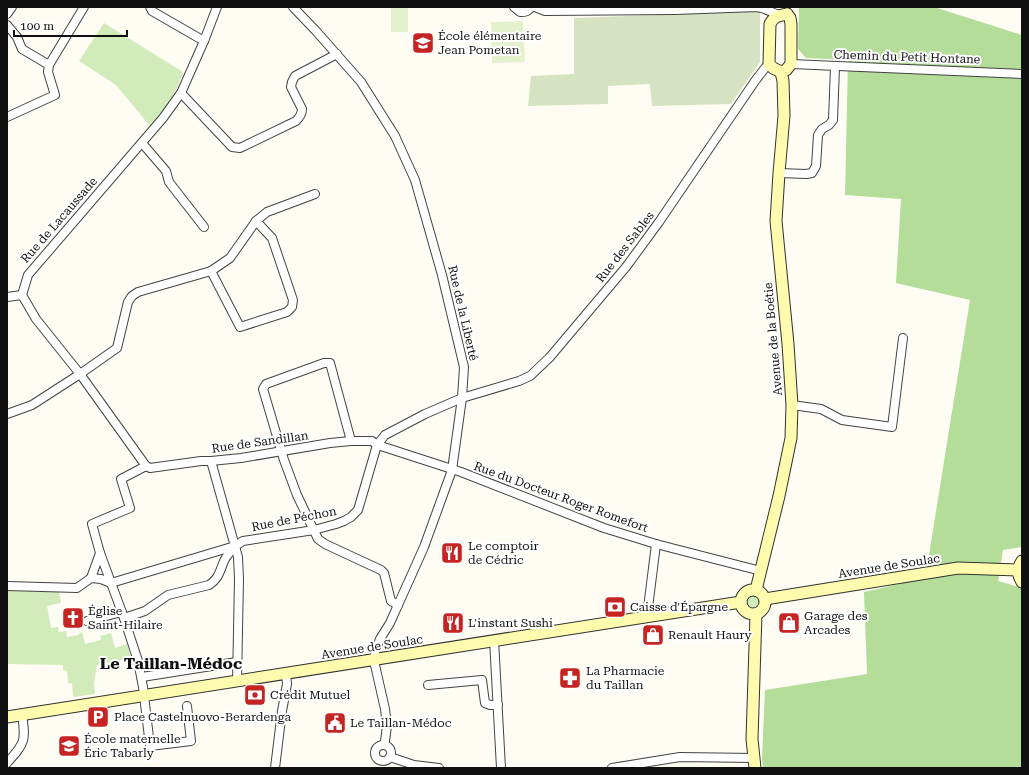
<svg xmlns="http://www.w3.org/2000/svg" width="1029" height="775" font-family="'Roboto Serif',serif">
<style>
.green{fill:#d1ecba}
.forest{fill:#b3dd99}
.cemetery{fill:#d6e3c2}
.pitch{fill:#e3f2cc}
.lines{fill:none;stroke-linecap:round;stroke-linejoin:round}
.street-casing{stroke:#434343;stroke-width:10}
.secondary-casing{stroke:#323232;stroke-width:13}
.street{stroke:#fff;stroke-width:8}
.secondary{stroke:#fffbae;stroke-width:11}
.labels{text-anchor:middle;stroke-width:4;stroke-linejoin:round;paint-order:stroke}
.poi-label{font-size:12px;fill:#101010;stroke:#fff;text-anchor:start}
.street-label{font-size:12px;fill:#101010;stroke:#fff}
.district-label{font-size:16px;font-weight:bold;fill:#101010;stroke:#fff}
</style>
<rect width="100%" height="100%" fill="#fffdf3"/>
<g class="green">
<polygon points="104,23 183,72 175,93 167,105 150,126 116,85 79,61"/>
<polygon points="7,588 59,591 61,603 47,606 51,628 58,627 59,632 66,631 67,637 78,635 80,633 82,632 85,644 101,640 100,636 111,633 115,648 127,644 131,658 97,665 94,683 95,694 73,697 72,683 68,683 67,671 63,670 63,665 7,664"/>
<circle cx="753" cy="602" r="9"/>
</g>
<polygon class="forest" points="799,7 934,7 1022,35 1022,547 1003,550 998,581 1022,588 1022,768 763,768 762,759 765,690 867,674 864,592 930,577 928,561 970,300 896,283 901,199 845,195 848,60 806,58 798,49"/>
<polygon class="cemetery" points="760,11 760,62 731,104 652,106 650,84 608,86 608,104 528,106 531,76 574,74 574,18"/>
<g class="pitch">
<rect x="391" y="7" width="17" height="25"/>
<polygon points="523,21 525,62 492,63 491,22"/>
</g>
<g class="lines">
<g class="street-casing">
<g id="street">
<polyline points="150,7 152,11 204,41"/>
<polyline points="293,7 316,31 361,82 395,136 415,180 442,275 464,367 462,398 452,470 424,547 398,605 390,623 380,639 375,652 375,665 385,709 387,726 385,741 384,745"/>
<path d="M514,7l6,5c5,0 8,0 11,-5"/>
<polyline points="535,7 545,11 675,10 757,7 762,8 779,15"/>
<polyline points="7,14 12,7"/>
<polyline points="7,25 17,37 22,49 49,65"/>
<polyline points="791,64 1022,74"/>
<path d="M181,93l51,54 8,1 56,-27c4,-4 6,-7 6,-12l-11,-22 1,-5 3,-6 42,-22"/>
<polyline points="7,117 55,95 48,72 49,65 84,7"/>
<polyline points="142,143 166,171 169,182 204,227"/>
<polyline points="779,173 806,174 812,173 816,166 818,135 822,129 829,125 833,120 835,67"/>
<polyline points="211,271 240,327 287,312 292,307 293,300 272,238 256,221"/>
<polyline points="7,297 22,295"/>
<polyline points="792,405 821,409 842,420 892,427 903,338"/>
<polyline points="7,414 32,405 80,374 117,348 128,302 132,296 138,292 211,271 230,258 256,221 267,212 315,194"/>
<polyline points="351,441 330,363 324,363 266,384 263,389 284,460 297,495 318,539 325,544 368,564 381,570 384,573 391,601 398,605"/>
<polyline points="211,461 238,557 239,579 237,682"/>
<polyline points="146,466 150,468 201,461 211,461 241,458 330,443 351,441 372,441 377,445 387,448 461,472 604,528 656,544 761,571"/>
<polyline points="146,466 80,374 36,319 22,295 28,275 163,118 181,93 204,41 217,7"/>
<polyline points="146,466 121,479 130,508 92,524 100,553 124,618 138,661 143,687 150,746 191,741 187,706"/>
<polyline points="91,578 100,553"/>
<polyline points="7,586 77,588 91,578 101,579 111,583 235,546 243,541 314,530 336,524 344,521 351,517 358,510 377,445 385,435 425,414 462,398 519,381 530,376 550,357 626,267 659,222 755,81 765,68 769,64"/>
<polyline points="647,616 656,544"/>
<path d="M124,618l21,-7 23,-16 41,-10c11,-7 11,-16 16,-26 3,-5 7,-9 10,-13"/>
<polyline points="87,621 122,612"/>
<polyline points="494,640 501,768"/>
<polyline points="142,677 237,662"/>
<polyline points="428,685 482,680 485,703 490,705 498,705"/>
<circle cx="383" cy="753" r="8"/>
<polyline points="390,757 414,765 439,768"/>
<path d="M7,763c18,-20 19,-22 15,-48"/>
<polyline points="275,768 282,711 287,684 286,674"/>
<polyline points="612,768 680,757 754,758"/>
</g>
</g>
<g class="secondary-casing">
<g id="secondary">
<path d="M781,72l-8,-4 -4,-4 1,-40c4,-8 8,-8 17,-10"/>
<polyline points="781,72 786,70 791,64 791,24 790,18 787,14"/>
<path d="M1022,561c-5,8 -5,12 0,21"/>
<polyline points="756,590 779,496 791,438 792,405 788,344 776,221 779,173 784,116 783,81 781,72"/>
<circle cx="753" cy="602" r="12"/>
<polyline points="765,599 958,568 1018,570"/>
<polyline points="7,717 741,602"/>
<polyline points="755,768 752,739 756,614"/>
</g>
</g>
<use href="#street" class="street"/>
<use href="#secondary" class="secondary"/>
</g>
<defs>
<g id="school-square" transform="scale(1.15)"><rect x="-9" y="-9" width="18" height="18" rx="4" fill="#c62422" stroke="#fff"/><path d="M0-5L7-2L0 1L-7-2ZM-4 1L0 2.5L4 1V4Q0 6-4 4Z" fill="#fff"/></g>
<g id="restaurant-square" transform="scale(1.15)"><rect x="-9" y="-9" width="18" height="18" rx="4" fill="#c62422" stroke="#fff"/><path d="M-5-6h1v4h1v-4h1v4h1v-4h1v5L-1.5 .5V6h-2V.5L-5-1ZM5-6V6H3V1.5H1.5Q1.5-4 5-6Z" fill="#fff"/></g>
<g id="bank-square" transform="scale(1.15)"><rect x="-9" y="-9" width="18" height="18" rx="4" fill="#c62422" stroke="#fff"/><path d="M-6-4H6V4H-6ZM0-2.3a2.3 2.3 0 1 0 0 4.6a2.3 2.3 0 1 0 0-4.6Z" fill="#fff"/></g>
<g id="church-square" transform="scale(1.15)"><rect x="-9" y="-9" width="18" height="18" rx="4" fill="#c62422" stroke="#fff"/><path d="M-1.2-6h2.4v3.5h3.3v2.4h-3.3V6h-2.4V-.1h-3.3v-2.4h3.3Z" fill="#fff"/></g>
<g id="shop-square" transform="scale(1.15)"><rect x="-9" y="-9" width="18" height="18" rx="4" fill="#c62422" stroke="#fff"/><path d="M-5-2.5h2.3a2.7 3.5 0 0 1 5.4 0H5L5.5 6h-11ZM-1.5-2.5h3a1.5 2.3 0 0 0-3 0Z" fill="#fff"/></g>
<g id="pharmacy-square" transform="scale(1.15)"><rect x="-9" y="-9" width="18" height="18" rx="4" fill="#c62422" stroke="#fff"/><path d="M-2-6h4v4h4v4h-4v4h-4v-4h-4v-4h4Z" fill="#fff"/></g>
<g id="parking-square" transform="scale(1.15)"><rect x="-9" y="-9" width="18" height="18" rx="4" fill="#c62422" stroke="#fff"/><path d="M-3.5-5.5H1a3.5 3.5 0 0 1 0 7H-1V5.5H-3.5ZM-1-3.4V-.6H.8a1.4 1.4 0 0 0 0-2.8Z" fill="#fff"/></g>
<g id="civic-square" transform="scale(1.15)"><rect x="-9" y="-9" width="18" height="18" rx="4" fill="#c62422" stroke="#fff"/><path d="M-.6-6.5H3V-4.5H.6V-3L4-1V1h2V6H-6V1h2V-1L-.6-3ZM-1.2 2.5V6h2.4V2.5Z" fill="#fff"/></g>
</defs>
<g fill-rule="evenodd">
<use href="#school-square" x="423" y="43"/>
<use href="#restaurant-square" x="452" y="553"/>
<use href="#bank-square" x="615" y="607"/>
<use href="#church-square" x="73" y="618"/>
<use href="#restaurant-square" x="453" y="623"/>
<use href="#shop-square" x="789" y="623"/>
<use href="#shop-square" x="653" y="635"/>
<use href="#pharmacy-square" x="570" y="678"/>
<use href="#bank-square" x="255" y="695"/>
<use href="#parking-square" x="98" y="717"/>
<use href="#civic-square" x="335" y="723"/>
<use href="#school-square" x="69" y="746"/>
</g>
<g class="labels">
<g class="poi-label">
<text x="438" y="40">École élémentaire<tspan x="438" dy="14">Jean Pometan</tspan></text>
<text x="468" y="550">Le comptoir<tspan x="468" dy="14">de Cédric</tspan></text>
<text x="630" y="611">Caisse d'Épargne</text>
<text x="88" y="615">Église<tspan x="88" dy="14">Saint-Hilaire</tspan></text>
<text x="804" y="620">Garage des<tspan x="804" dy="14">Arcades</tspan></text>
<text x="468" y="627">L'instant Sushi</text>
<text x="668" y="639">Renault Haury</text>
<text x="586" y="675">La Pharmacie<tspan x="586" dy="14">du Taillan</tspan></text>
<text x="270" y="699">Crédit Mutuel</text>
<text x="114" y="721">Place Castelnuovo-Berardenga</text>
<text x="350" y="727">Le Taillan-Médoc</text>
<text x="84" y="743">École maternelle<tspan x="84" dy="14">Éric Tabarly</tspan></text>
</g>
<g class="street-label">
<text transform="translate(907 57) rotate(2)" y="4">Chemin du Petit Hontane</text>
<text transform="translate(59 220) rotate(-49)" y="4">Rue de Lacaussade</text>
<text transform="translate(625 247) rotate(-52)" y="4">Rue des Sables</text>
<text transform="translate(463 313) rotate(77)" y="4">Rue de la Liberté</text>
<text transform="translate(773 339) rotate(-95)" y="4">Avenue de la Boétie</text>
<text transform="translate(260 442) rotate(-8)" y="4">Rue de Sandillan</text>
<text transform="translate(561 497) rotate(20)" y="4">Rue du Docteur Roger Romefort</text>
<text transform="translate(294 519) rotate(-11)" y="4">Rue de Péchon</text>
<text transform="translate(889 566) rotate(-9)" y="4">Avenue de Soulac</text>
<text transform="translate(372 647) rotate(-9)" y="4">Avenue de Soulac</text>
</g>
<g class="district-label">
<text x="171" y="669">Le Taillan-Médoc</text>
</g>
</g>
<rect width="1029" height="775" fill="none" stroke="#101010" stroke-width="16"/>
<path d="M14 30v6h113v-6" fill="none" stroke="#101010" stroke-width="2"/>
<text x="20" y="30" font-size="12" fill="#101010" stroke="#ffffff" stroke-width="3" paint-order="stroke">100 m</text>
</svg>
